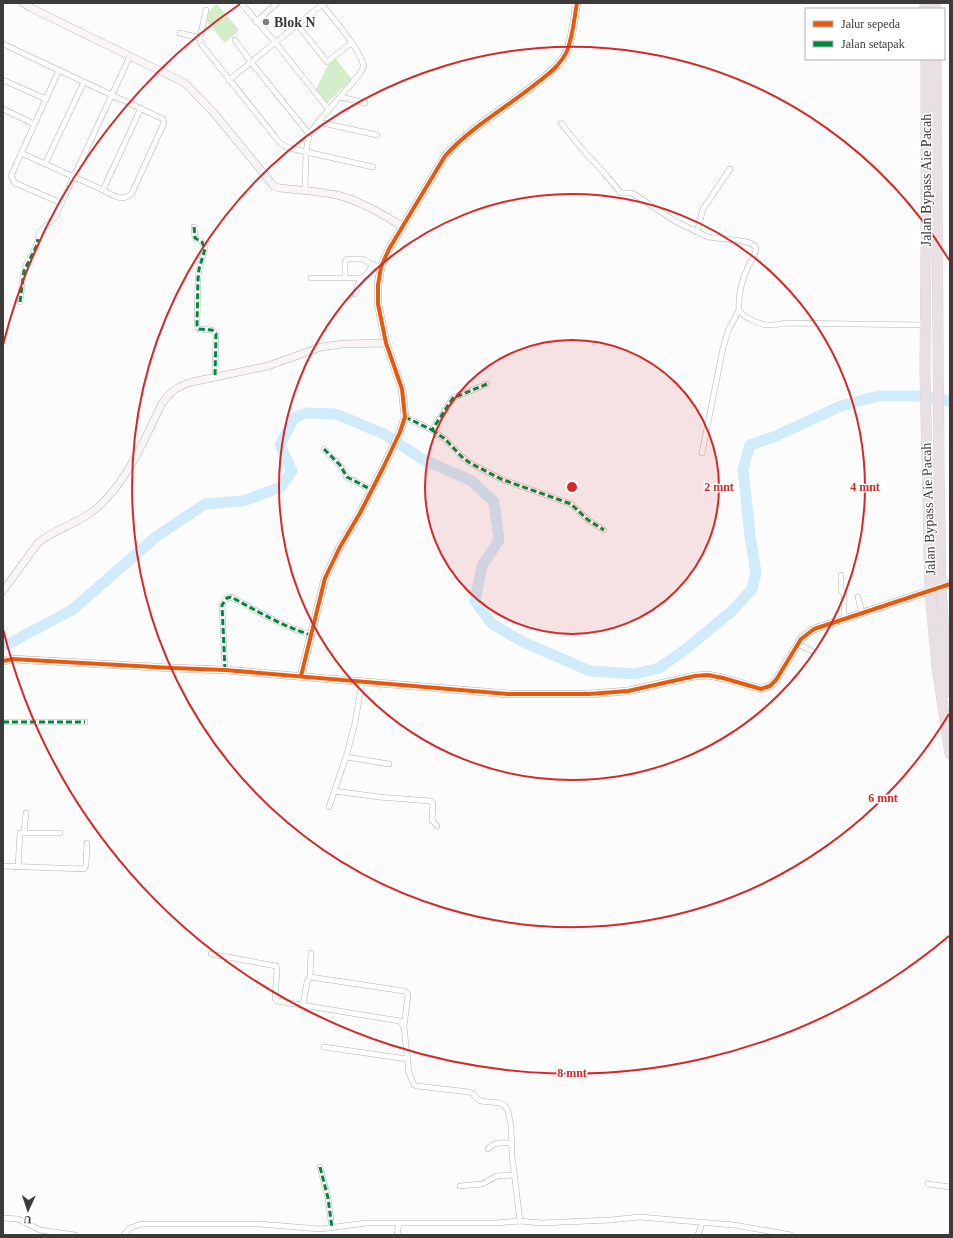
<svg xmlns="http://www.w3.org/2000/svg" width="953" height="1238" font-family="'Times New Roman',serif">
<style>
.green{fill:#d4eeca}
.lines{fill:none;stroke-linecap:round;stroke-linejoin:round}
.river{stroke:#d0ecfa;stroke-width:11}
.street-casing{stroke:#b3b3b3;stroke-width:6}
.secondary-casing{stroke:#b3b3b3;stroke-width:8}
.highway-casing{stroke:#d7d7d7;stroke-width:11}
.street{stroke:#fff;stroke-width:5}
.secondary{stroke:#f9f5f7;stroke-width:7}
.highway{stroke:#e9e0e5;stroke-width:10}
.quiet{stroke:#00873e;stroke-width:3;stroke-dasharray:6 3;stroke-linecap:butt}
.cycleway-casing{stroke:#fff;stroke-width:6}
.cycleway{stroke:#e8590c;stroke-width:4}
.ring{fill:none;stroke:#d62828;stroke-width:2}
.poi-dot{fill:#7f7f80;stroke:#fff;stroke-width:1.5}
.labels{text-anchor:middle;stroke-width:3;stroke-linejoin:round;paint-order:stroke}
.poi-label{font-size:14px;font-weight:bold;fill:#3b3b3c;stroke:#fff;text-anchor:start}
.street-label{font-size:14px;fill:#3b3b3c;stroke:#fff}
.centre{fill:#d62828;stroke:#fff;stroke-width:2}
.ring-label{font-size:12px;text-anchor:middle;font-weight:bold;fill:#d62828;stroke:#fff;stroke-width:3;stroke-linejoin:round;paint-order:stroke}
</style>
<rect width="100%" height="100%" fill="#fcfcfd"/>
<g class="green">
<polygon points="216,3 239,30 225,43 207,22 209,12"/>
<polygon points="334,57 352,79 326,104 315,91 330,61"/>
</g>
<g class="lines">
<polyline class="river" points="3,646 10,643 72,610 157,536 205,504 243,501 281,487 292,471 280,445 294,418 306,413 336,414 384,434 422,459 472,481 494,502 499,540 482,566 475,601 492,624 523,642 590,671 635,674 659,668 686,649 732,611 752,589 756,573 750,536 743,469 750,445 776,436 841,406 878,396 919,396 950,401"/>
<g class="street-casing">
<g id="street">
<polyline points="241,3 275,42 329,110"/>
<polyline points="206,10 200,38 201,44 280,143 289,148 373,167"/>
<polyline points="256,22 277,3"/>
<polyline points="297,24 327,62 351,43"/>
<polyline points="180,33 200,38"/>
<polyline points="235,40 251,62 309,134"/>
<path d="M3,44l160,75 1,4 -32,70c-9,10 -19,2 -29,-3"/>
<polyline points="59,70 11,176 15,183 61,203"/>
<polyline points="3,80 46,99"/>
<polyline points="229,80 324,3"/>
<polyline points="341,97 365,103"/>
<polyline points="3,109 34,124"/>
<polyline points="318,122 377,135"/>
<path d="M561,123l20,25 25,27 15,18h11l43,28 33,16 34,4 8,2 6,4c1,7 -5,13 -8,20 -6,13 -10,29 -9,43 5,8 23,16 32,15 5,0 9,-1 14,-2l140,2"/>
<polyline points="21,153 103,190 141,108"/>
<polyline points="45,164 84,82"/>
<path d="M305,190l1,-38 3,-18 9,-12 41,-47 5,-9c-8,-23 -28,-43 -42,-62"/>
<polyline points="194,227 195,238 202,242 205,249 199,269 198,279 197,325 199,329 212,330 216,334 215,378"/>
<polyline points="697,232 703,209 730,169"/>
<polyline points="345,277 345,262 347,259 363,259 373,265"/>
<polyline points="311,278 361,278 366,275 373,265 381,267"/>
<polyline points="355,294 361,278"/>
<polyline points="20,302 23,276 26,265 36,247 40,232 55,217 130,56"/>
<polyline points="405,417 432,430 453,398 487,384"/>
<polyline points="432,430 445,439 462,457 470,463 501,479 571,504 588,520 604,530"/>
<polyline points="324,449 340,465 347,477 372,490"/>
<polyline points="702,453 723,348 728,331 739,310"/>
<polyline points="841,575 841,590 844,594 844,619"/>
<polyline points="858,597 862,613"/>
<polyline points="798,644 812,651"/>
<path d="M225,670l-3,-65 5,-7 4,-1c26,14 51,29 80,38"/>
<polyline points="3,722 85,722"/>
<polyline points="346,757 389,764"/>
<polyline points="334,791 379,797 431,801 433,804 432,820 437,826"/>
<polyline points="329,807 346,757 355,723 362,682"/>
<polyline points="24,832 26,813"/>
<polyline points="3,866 84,869 86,865 87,843"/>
<polyline points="18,867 20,833 60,833"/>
<polyline points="211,954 276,966 277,970 275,998 277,1001 400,1021 404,1027 409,1073 414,1085 417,1086 469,1092 472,1093 480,1101 500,1103 505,1106 508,1111 511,1126 512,1156 520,1221"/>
<polyline points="310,977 311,953"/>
<polyline points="303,1005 307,982 310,977 404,991 407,993 408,996 404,1026"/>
<polyline points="324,1047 407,1059"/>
<path d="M488,1149c7,-8 14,-6 24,-6"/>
<polyline points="320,1167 328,1198 332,1228"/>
<polyline points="928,1184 950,1187"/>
<polyline points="460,1186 482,1184 497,1176 514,1175"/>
<polyline points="3,1218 18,1219 40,1230 75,1235"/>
<polyline points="124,1235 130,1228 141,1224 259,1224 320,1229 367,1223 495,1223 520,1221 541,1223 611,1220 639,1217 734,1225 791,1235"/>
<polyline points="397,1235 399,1224"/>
<polyline points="698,1235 702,1223"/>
</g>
</g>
<g class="secondary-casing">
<g id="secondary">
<path d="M23,3l8,5 154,75 29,30 59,72 6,3c19,2 39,3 58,7 24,6 46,19 66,32"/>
<path d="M3,591l35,-48c15,-13 35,-18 51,-29 33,-22 55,-73 72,-109 8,-13 17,-19 31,-23l76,-16 53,-19 22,-3 43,-1"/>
<polyline points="3,661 13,659 29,660 172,668 225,670 508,694 589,694 628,691 695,676 708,675 723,678 761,689 770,686 776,680 801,639 814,629 950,584"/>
<path d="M301,676l24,-98 15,-31 20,-34 23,-45 17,-36 5,-15 -3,-28 -16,-46 -8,-39v-19l3,-18 8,-18 56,-93c25,-28 59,-47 88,-70 13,-10 27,-20 34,-35 6,-15 7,-32 10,-48"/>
</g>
</g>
<g class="highway-casing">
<g id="highway">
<polyline points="925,3 925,9"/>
<polyline points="935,3 936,9"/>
<polyline points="926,59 926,248 925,372 930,591 937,667 950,754"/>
<polyline points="936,59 939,471 941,588 946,664 950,692"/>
</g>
</g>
<use href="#street" class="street"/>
<use href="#secondary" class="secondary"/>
<use href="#highway" class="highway"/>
<g class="quiet">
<polyline points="194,227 195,238 202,242 205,249 199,269 198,279 197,325 199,329 212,330 216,334 215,378"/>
<polyline points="20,302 24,271 36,247 38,239"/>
<polyline points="405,417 432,430 453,398 487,384"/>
<polyline points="432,430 445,439 462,457 470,463 501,479 571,504 588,520 604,530"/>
<polyline points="324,449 340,465 347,477 372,490"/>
<path d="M225,670l-3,-65 5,-7 4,-1c26,14 51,29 80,38"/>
<polyline points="3,722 85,722"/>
<polyline points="320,1167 328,1198 332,1228"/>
</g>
<g class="cycleway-casing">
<g id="cycleway">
<polyline points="3,661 13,659 29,660 172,668 225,670 508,694 589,694 628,691 695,676 708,675 723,678 761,689 770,686 776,680 801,639 814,629 950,584"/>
<path d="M301,676l24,-98 15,-31 20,-34 23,-45 17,-36 5,-15 -3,-28 -16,-46 -8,-39v-19l3,-18 8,-18 56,-93c25,-28 59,-47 88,-70 13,-10 27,-20 34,-35 6,-15 7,-32 10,-48"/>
</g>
</g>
<use href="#cycleway" class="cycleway"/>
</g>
<circle cx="572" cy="487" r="147" fill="#d62828" fill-opacity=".12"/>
<g class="ring">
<circle cx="572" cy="487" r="147"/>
<circle cx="572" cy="487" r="293"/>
<path d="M949 714A440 440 0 1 1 949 260"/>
<path d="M949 936A586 586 0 0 1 3 629M3 345A586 586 0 0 1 240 4"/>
</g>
<circle class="poi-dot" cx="266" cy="22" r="4"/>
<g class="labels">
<g class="poi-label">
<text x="274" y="27">Blok N</text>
</g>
<g class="street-label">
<text transform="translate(926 180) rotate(-90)" y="5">Jalan Bypass Aie Pacah</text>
<text transform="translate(928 509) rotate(-92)" y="5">Jalan Bypass Aie Pacah</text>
</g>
</g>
<circle cx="572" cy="487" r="6" class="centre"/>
<g class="ring-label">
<text x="719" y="491">2 mnt</text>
<text x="865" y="491">4 mnt</text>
<text x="883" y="802">6 mnt</text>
<text x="572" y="1077">8 mnt</text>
</g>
<rect width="953" height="1238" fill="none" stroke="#3b3b3c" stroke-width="8"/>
<rect x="805" y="8" width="140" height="52" fill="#ffffff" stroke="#b1b1b1"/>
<rect x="813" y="21" width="20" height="6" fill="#e8590c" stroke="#b1b1b1"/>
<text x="841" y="28" font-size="12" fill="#3b3b3c">Jalur sepeda</text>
<rect x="813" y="41" width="20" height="6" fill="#00873e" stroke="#b1b1b1"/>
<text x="841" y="48" font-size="12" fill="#3b3b3c">Jalan setapak</text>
<g transform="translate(28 1210) rotate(183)" stroke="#ffffff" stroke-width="3" paint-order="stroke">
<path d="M0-3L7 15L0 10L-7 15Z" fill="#3b3b3c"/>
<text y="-6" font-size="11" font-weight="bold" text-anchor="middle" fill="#3b3b3c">U</text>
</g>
</svg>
